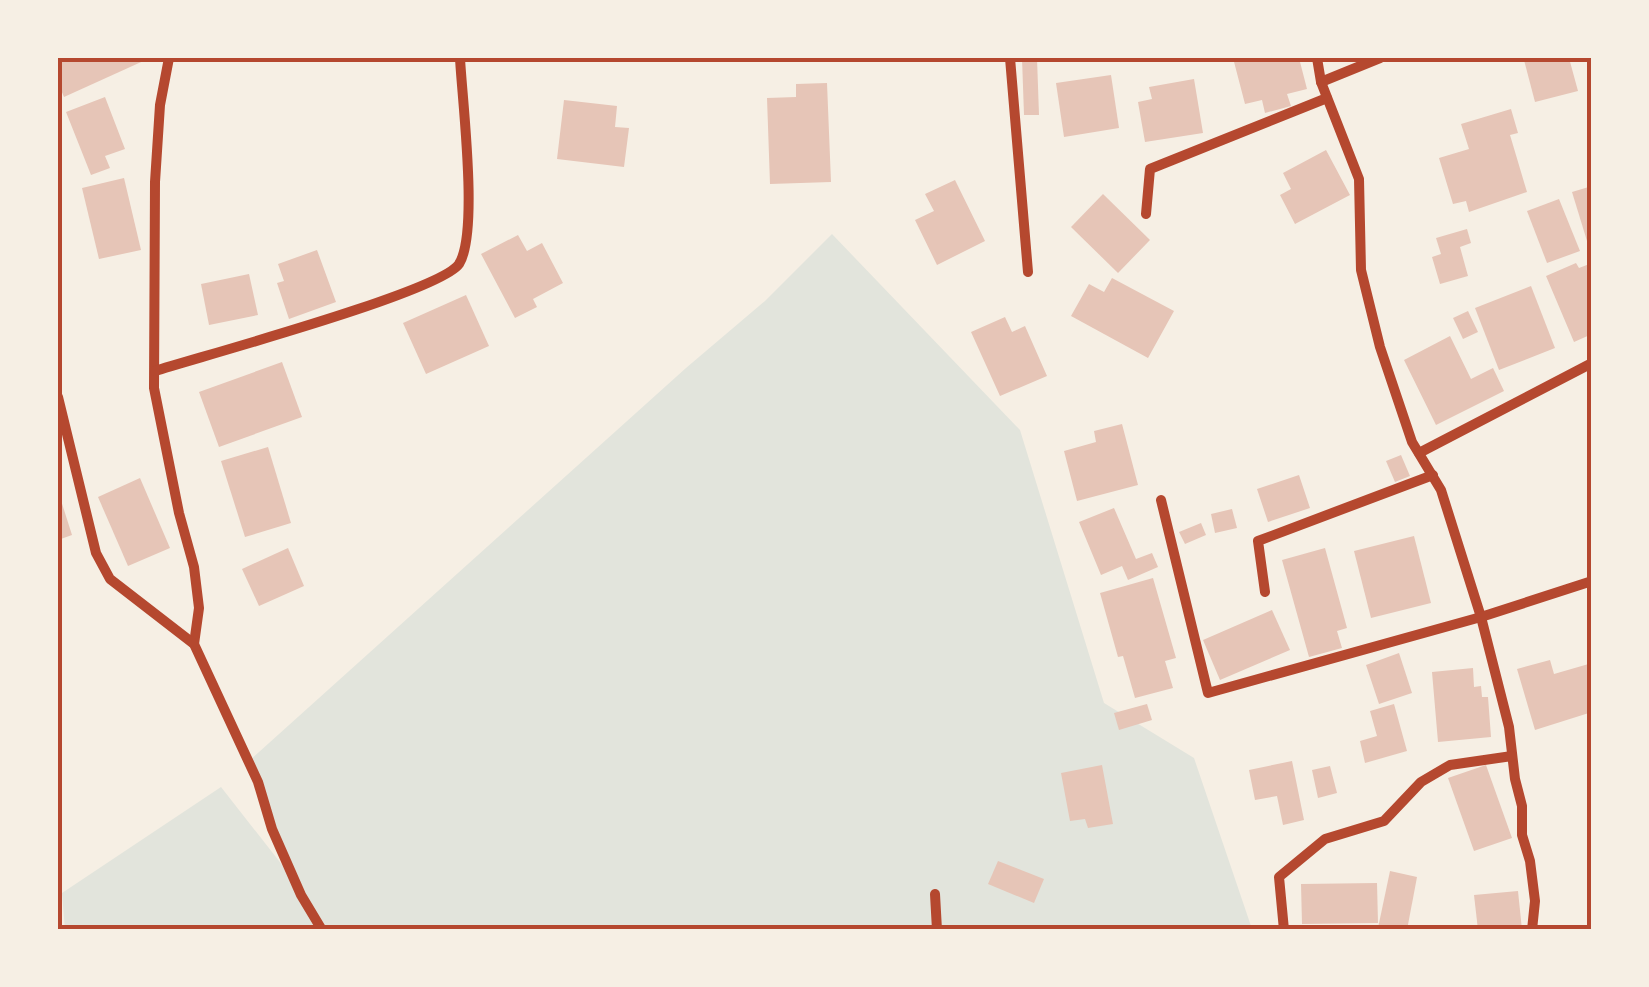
<svg xmlns="http://www.w3.org/2000/svg" width="1649" height="987" font-family="'Roboto Serif',serif">
<style>
.green{fill:#e2e4dc}
.building{fill:#e6c5b7}
.lines{fill:none;stroke-linecap:round;stroke-linejoin:round}
.minor{stroke:#b5482f;stroke-width:10}
.neatline{fill:none;stroke:#b5482f;stroke-width:4}
</style>
<rect width="100%" height="100%" fill="#f6efe4"/>
<polygon class="green" points="832,234 1020,430 1104,703 1194,758 1252,929 65,930 62,893 221,787 297,884 249,761 686,368 765,301"/>
<g class="building">
<polygon points="58,58 150,58 64,97 58,83"/>
<polygon points="1022,58 1037,58 1039,115 1024,115"/>
<polygon points="1233,58 1299,58 1307,89 1287,94 1291,106 1265,113 1262,100 1245,104"/>
<polygon points="1535,58 1569,58 1578,91 1535,102 1524,60"/>
<polygon points="1111,75 1119,128 1064,137 1056,83"/>
<polygon points="1194,79 1203,133 1145,142 1138,102 1152,99 1149,87"/>
<polygon points="827,83 831,182 770,184 767,98 796,97 796,84"/>
<polygon points="105,97 125,149 105,156 110,168 91,175 66,112"/>
<polygon points="564,100 617,106 615,127 629,128 624,167 557,159"/>
<polygon points="1511,109 1518,133 1510,135 1527,192 1469,212 1466,201 1453,204 1439,158 1469,149 1461,124"/>
<polygon points="1326,150 1350,195 1295,224 1280,195 1291,189 1283,173"/>
<polygon points="124,178 141,250 99,259 82,188"/>
<polygon points="955,180 985,241 937,265 915,220 934,211 925,194"/>
<polygon points="1592,186 1592,239 1587,241 1572,192"/>
<polygon points="1103,194 1150,240 1118,273 1071,227"/>
<polygon points="1559,199 1580,251 1547,263 1527,211"/>
<polygon points="1467,229 1471,243 1460,247 1468,276 1440,284 1432,257 1441,254 1436,238"/>
<polygon points="518,235 527,251 542,243 563,283 533,299 537,307 515,318 481,254"/>
<polygon points="317,250 336,302 289,319 277,283 284,281 278,264"/>
<polygon points="1576,263 1579,268 1592,263 1592,334 1574,342 1546,276"/>
<polygon points="249,274 258,315 209,325 201,284"/>
<polygon points="1112,278 1174,311 1148,358 1071,316 1089,284 1104,292"/>
<polygon points="1531,286 1555,348 1499,370 1475,308"/>
<polygon points="466,295 489,346 426,374 403,323"/>
<polygon points="1468,311 1478,332 1463,339 1453,318"/>
<polygon points="1005,317 1012,332 1025,326 1047,376 1000,396 971,332"/>
<polygon points="1450,336 1471,379 1493,368 1504,391 1436,425 1404,360"/>
<polygon points="282,362 302,417 219,447 199,392"/>
<polygon points="1122,424 1138,485 1077,501 1064,451 1096,442 1094,431"/>
<polygon points="268,447 291,523 245,537 221,461"/>
<polygon points="1401,455 1410,476 1395,482 1386,461"/>
<polygon points="1299,475 1310,508 1268,522 1257,489"/>
<polygon points="140,478 170,548 128,566 98,497"/>
<polygon points="58,491 72,535 58,540"/>
<polygon points="1114,508 1136,559 1152,553 1158,567 1128,580 1122,566 1101,575 1079,522"/>
<polygon points="1232,509 1237,528 1215,533 1211,514"/>
<polygon points="1201,523 1206,535 1185,544 1179,532"/>
<polygon points="1414,536 1431,603 1371,618 1354,551"/>
<polygon points="288,548 304,586 259,606 242,569"/>
<polygon points="1325,548 1347,628 1337,631 1342,648 1309,657 1282,560"/>
<polygon points="1153,578 1176,658 1165,661 1173,688 1135,698 1123,656 1118,657 1100,593"/>
<polygon points="1272,610 1290,650 1220,680 1203,640"/>
<polygon points="1399,653 1412,693 1379,704 1366,665"/>
<polygon points="1550,660 1554,674 1592,663 1592,712 1535,730 1517,669"/>
<polygon points="1473,668 1474,687 1481,686 1482,697 1488,697 1491,737 1438,742 1432,672"/>
<polygon points="1147,704 1152,720 1119,730 1114,713"/>
<polygon points="1394,704 1407,751 1365,763 1360,741 1377,736 1370,711"/>
<polygon points="1292,761 1304,820 1283,825 1277,796 1255,800 1249,770"/>
<polygon points="1102,765 1113,824 1088,828 1085,819 1070,821 1061,773"/>
<polygon points="1486,765 1512,838 1474,851 1448,778"/>
<polygon points="1330,766 1337,793 1318,798 1312,770"/>
<polygon points="998,861 1044,879 1034,903 988,884"/>
<polygon points="1390,871 1417,877 1407,930 1378,928"/>
<polygon points="1377,883 1378,923 1302,924 1301,884"/>
<polygon points="1518,891 1522,930 1478,930 1474,895"/>
</g>
<g class="lines">
<g class="minor">
<polyline points="169,58 160,105 155,182 154,388 179,513 194,567 199,608 194,644"/>
<polyline points="1010,58 1028,272"/>
<polyline points="1317,58 1321,82 1359,179 1361,270 1380,347 1412,442 1441,490 1481,617 1509,727 1515,779 1522,806 1522,835 1530,861 1535,901 1532,930"/>
<polyline points="1321,82 1380,58"/>
<polyline points="1146,214 1150,169 1327,98"/>
<path d="M155,371c47,-15 285,-79 304,-107 20,-31 3,-165 1,-206"/>
<polyline points="58,397 96,553 110,579 194,644 258,782 272,829 301,895 322,930"/>
<polyline points="1419,453 1592,363"/>
<polyline points="1161,500 1208,693 1481,617 1592,581"/>
<polyline points="1265,592 1258,541 1433,475"/>
<polyline points="935,894 937,930"/>
<polyline points="1284,930 1279,877 1325,839 1384,821 1421,782 1450,765 1512,756"/>
</g>
</g>
<rect width="1649" height="987" fill="none" stroke="#f6efe4" stroke-width="120"/>
<rect x="60" y="60" width="1529" height="867" class="neatline"/>
</svg>
